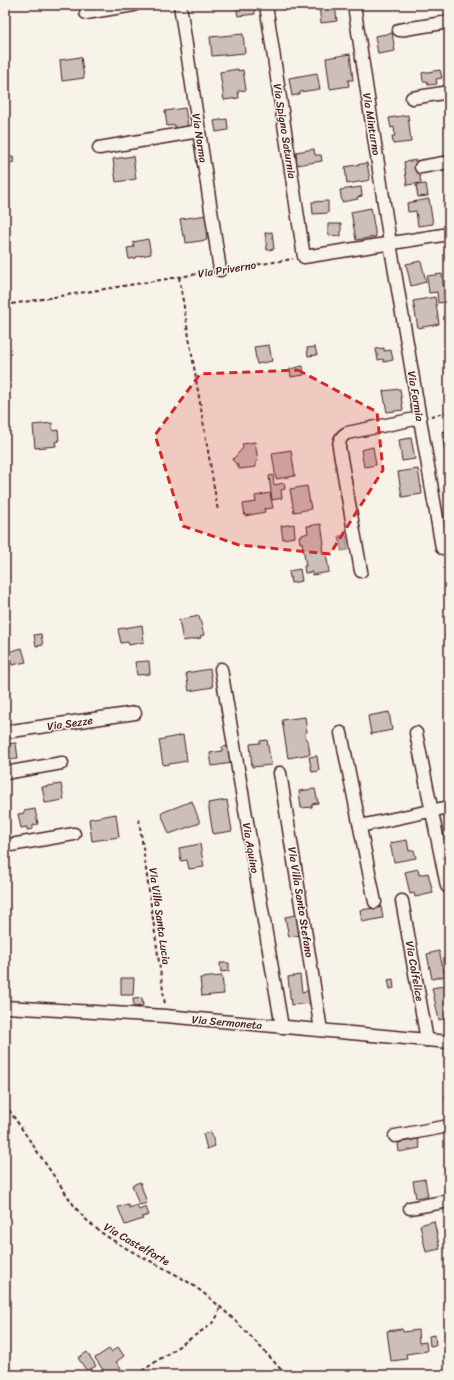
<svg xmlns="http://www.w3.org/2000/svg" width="454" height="1380" font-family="Sriracha,sans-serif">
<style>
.water{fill:#bcaaa7;stroke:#8e7275}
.building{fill:#ccbfb9;stroke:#4a1f2b}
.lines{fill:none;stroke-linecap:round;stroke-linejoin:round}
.minor-casing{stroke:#4a1f2b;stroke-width:15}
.path{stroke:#4a1f2b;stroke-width:2;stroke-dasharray:4 3;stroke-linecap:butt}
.minor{stroke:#f7f3e8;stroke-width:12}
.marked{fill:#d62828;fill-opacity:0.2;stroke:#d62828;stroke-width:3;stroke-dasharray:8 5;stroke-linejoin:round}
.labels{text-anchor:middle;stroke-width:3;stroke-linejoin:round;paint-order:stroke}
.street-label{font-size:11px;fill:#4a1f2b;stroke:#f7f3e8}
</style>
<rect width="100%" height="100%" fill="#f7f3e8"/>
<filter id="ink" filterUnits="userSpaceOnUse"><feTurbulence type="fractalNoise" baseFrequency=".025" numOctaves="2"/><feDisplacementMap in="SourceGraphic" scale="8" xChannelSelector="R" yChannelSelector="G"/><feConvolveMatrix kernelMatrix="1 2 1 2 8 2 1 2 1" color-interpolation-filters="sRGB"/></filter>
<g filter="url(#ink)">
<polygon class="water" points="346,535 348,550 341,551 339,536"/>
<g class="building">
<polygon points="236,5 254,5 255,14 238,16"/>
<polygon points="335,5 337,21 321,23 319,6"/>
<polygon points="392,33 395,51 378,54 375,36"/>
<polygon points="243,34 245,53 212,56 210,37"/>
<polygon points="350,54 353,80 348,80 349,86 330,89 326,58"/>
<polygon points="81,57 84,78 62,81 60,60"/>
<polygon points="238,69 238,71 243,70 246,90 238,91 239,98 224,100 220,72"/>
<polygon points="440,70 442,78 436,79 437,84 428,85 427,81 423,81 422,73"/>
<polygon points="317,73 320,89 300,92 300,94 292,96 289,78"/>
<polygon points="185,108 188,126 175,128 175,125 167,126 165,111"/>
<polygon points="408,115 411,142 393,144 392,136 395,136 394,127 391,128 389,118"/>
<polygon points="227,119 228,130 216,132 214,121"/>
<polygon points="314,149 315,155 321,155 322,161 297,165 296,152"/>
<polygon points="133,156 136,179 116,182 113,159"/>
<polygon points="13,157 14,162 9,163 7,158"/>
<polygon points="417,160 421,183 407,185 404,162"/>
<polygon points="367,163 370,180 347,184 345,167"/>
<polygon points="426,184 428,196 418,197 416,185"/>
<polygon points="361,187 362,196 357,197 358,199 342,202 340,190"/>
<polygon points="429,199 433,224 418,226 416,211 408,212 407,203"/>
<polygon points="328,201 328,213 313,214 312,202"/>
<polygon points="371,208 376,237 356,240 351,212"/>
<polygon points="207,215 209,232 206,232 207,240 186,243 185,235 183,236 180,219"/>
<polygon points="328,224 341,224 341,236 328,235"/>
<polygon points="272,232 274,249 267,250 265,233"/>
<polygon points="148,239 151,254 136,257 136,258 129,259 127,248 134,247 133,242"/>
<polygon points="421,261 426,282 411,286 406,264"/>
<polygon points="442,274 445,302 438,303 437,292 429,293 427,276"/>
<polygon points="435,297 439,324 418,328 413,301"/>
<polygon points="269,345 272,361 257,364 254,347"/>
<polygon points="315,347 317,355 308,356 307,348"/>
<polygon points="384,348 384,351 391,350 393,360 384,362 383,359 378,360 376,349"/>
<polygon points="303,366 304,375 291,377 290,369"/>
<polygon points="400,389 403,410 387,412 383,391"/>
<polygon points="52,423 53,431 58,430 59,441 55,442 56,446 35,448 33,425"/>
<polygon points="449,430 449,451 445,452 442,432"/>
<polygon points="411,438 415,459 402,461 399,440"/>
<polygon points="255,442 258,461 256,462 256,467 239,469 237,464 232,460 243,448 242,444"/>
<polygon points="373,447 376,465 364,467 361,450"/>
<polygon points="291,450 295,476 276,479 272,453"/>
<polygon points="418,469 422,494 402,497 398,472"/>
<polygon points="273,475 274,485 284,483 285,489 281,490 282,498 272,500 269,476"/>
<polygon points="307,486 311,509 294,512 290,489"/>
<polygon points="270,493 273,508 264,509 265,512 245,516 243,504 256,502 255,496"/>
<polygon points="294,524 295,537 283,539 281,526"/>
<polygon points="321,524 324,544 322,544 323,554 326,553 329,572 312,575 312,572 305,573 304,566 306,566 302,542 300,543 299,536 308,533 307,526"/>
<polygon points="300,569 302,581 291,583 289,571"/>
<polygon points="199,616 204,635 200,636 201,638 183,641 179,620"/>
<polygon points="142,625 144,642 129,645 128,642 121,643 118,629"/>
<polygon points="41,634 43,645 36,646 34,635"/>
<polygon points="22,648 26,662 12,665 8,652"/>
<polygon points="149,661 150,674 137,675 135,662"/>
<polygon points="210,669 213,687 189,691 186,673"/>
<polygon points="389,712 392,730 371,734 368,716"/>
<polygon points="305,717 307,732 305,732 306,740 308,740 310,754 288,758 282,720"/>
<polygon points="183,735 187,761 163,765 159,740"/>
<polygon points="267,740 271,765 252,767 250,744 260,743 260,741"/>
<polygon points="16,743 18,759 5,760 5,744"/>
<polygon points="230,746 232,763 212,766 210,753 222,751 222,747"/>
<polygon points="317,756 319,771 312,772 309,757"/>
<polygon points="61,784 64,800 45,803 42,787"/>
<polygon points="315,789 318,803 312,804 312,807 301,808 299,791"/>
<polygon points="227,800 232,831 213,834 208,803"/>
<polygon points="192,801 200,823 169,834 161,813"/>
<polygon points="35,809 38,824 33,825 33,829 27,830 27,827 21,828 18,814 24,813 24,811"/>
<polygon points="116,814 119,837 92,841 89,819"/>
<polygon points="407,840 409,851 414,850 416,858 394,862 390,843"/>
<polygon points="200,844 204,867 189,869 187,860 181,861 179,848"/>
<polygon points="418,869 419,875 428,873 433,893 415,897 414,893 410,894 405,872"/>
<polygon points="446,906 449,906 449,924"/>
<polygon points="381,907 383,918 362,922 360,910"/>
<polygon points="296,915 300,935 289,937 285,917"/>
<polygon points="439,951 445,976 432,979 427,954"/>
<polygon points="220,963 229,963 229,971 221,972"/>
<polygon points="300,975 302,992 311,990 312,1003 291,1005 288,977"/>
<polygon points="222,976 224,994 202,996 200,978"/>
<polygon points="121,978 134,978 133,995 121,995"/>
<polygon points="393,979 394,988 390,989 388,980"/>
<polygon points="448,985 449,1018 439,1020 432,988"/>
<polygon points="142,998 143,1006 134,1007 133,999"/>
<polygon points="449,1094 449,1115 448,1115 445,1095"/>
<polygon points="211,1132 215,1146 207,1149 203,1134"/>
<polygon points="418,1139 420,1148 399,1152 398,1143"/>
<polygon points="449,1173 449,1198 447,1199 443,1174"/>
<polygon points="425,1179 428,1196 416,1198 413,1181"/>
<polygon points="140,1182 147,1203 139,1205 132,1185"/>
<polygon points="128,1204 129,1208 137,1205 139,1210 146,1207 149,1215 142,1217 143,1219 125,1225 118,1207"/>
<polygon points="434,1221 440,1249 426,1252 420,1225"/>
<polygon points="402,1329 403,1332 418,1330 419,1343 426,1342 427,1351 406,1354 407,1359 391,1361 387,1331"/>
<polygon points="435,1335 436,1345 430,1346 429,1336"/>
<polygon points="118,1347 124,1356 116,1362 122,1370 115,1375 113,1375 109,1370 105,1373 95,1358 109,1349 111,1352"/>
<polygon points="87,1352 96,1366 87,1371 78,1358"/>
</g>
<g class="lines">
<g class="minor-casing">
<g id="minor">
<polyline points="180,5 220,270"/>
<polyline points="266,5 304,257 449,234"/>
<polyline points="354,5 390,243 442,548"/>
<polyline points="86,13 134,5"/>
<polyline points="399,30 449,22"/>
<polyline points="412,98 449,92"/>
<polyline points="99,148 199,131"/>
<polyline points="421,167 449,162"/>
<path d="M361,571l-22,-124c0,-7 2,-11 8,-14l73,-15"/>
<polyline points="221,669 282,1027"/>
<polyline points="5,732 135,713"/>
<polyline points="341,733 375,902"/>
<polyline points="416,733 447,886"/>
<polyline points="5,773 62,763"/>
<polyline points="280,773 321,1030"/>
<polyline points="360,826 449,807"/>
<polyline points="5,846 74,834"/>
<polyline points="402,901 427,1040"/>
<polyline points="5,1007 166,1016 449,1042"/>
<polyline points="395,1136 449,1126"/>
<polyline points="410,1208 449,1201"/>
</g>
</g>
<g class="path">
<polyline points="230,269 293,259"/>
<polyline points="179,277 218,511"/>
<polyline points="5,305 210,272"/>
<polyline points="431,416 449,412"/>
<polyline points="139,819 165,1005"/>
<path d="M5,1104l70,103c30,39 80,52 119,79 35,25 63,57 92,89"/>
<path d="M136,1375l73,-49c7,-6 9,-10 11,-19"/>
</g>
<use href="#minor" class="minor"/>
</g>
</g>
<path class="marked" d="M298,370l79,42 6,58 -53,84 -91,-9 -56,-19 -28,-91 45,-61z"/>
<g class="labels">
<g class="street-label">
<text transform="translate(372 124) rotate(81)" y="4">Via Minturno</text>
<text transform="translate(285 131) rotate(81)" y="4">Via Spigno Saturnia</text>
<text transform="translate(200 138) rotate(81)" y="4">Via Norma</text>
<text transform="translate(227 269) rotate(-9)" y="4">Via Priverno</text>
<text transform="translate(416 396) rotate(80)" y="4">Via Formia</text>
<text transform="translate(70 723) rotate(-8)" y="4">Via Sezze</text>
<text transform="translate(251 848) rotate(80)" y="4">Via Aquino</text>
<text transform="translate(301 902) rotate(81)" y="4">Via Villa Santo Stefano</text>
<text transform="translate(160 916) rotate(82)" y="4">Via Villa Santa Lucia</text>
<text transform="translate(415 971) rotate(80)" y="4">Via Colfelice</text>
<text transform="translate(227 1022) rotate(5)" y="4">Via Sermoneta</text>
<text transform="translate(137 1244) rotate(30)" y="4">Via Castelforte</text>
</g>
</g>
<rect width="454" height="1380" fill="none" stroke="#f7f3e8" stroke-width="20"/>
<rect x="10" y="10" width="434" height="1360" fill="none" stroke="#4a1f2b" stroke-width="1.5" filter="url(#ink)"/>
</svg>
